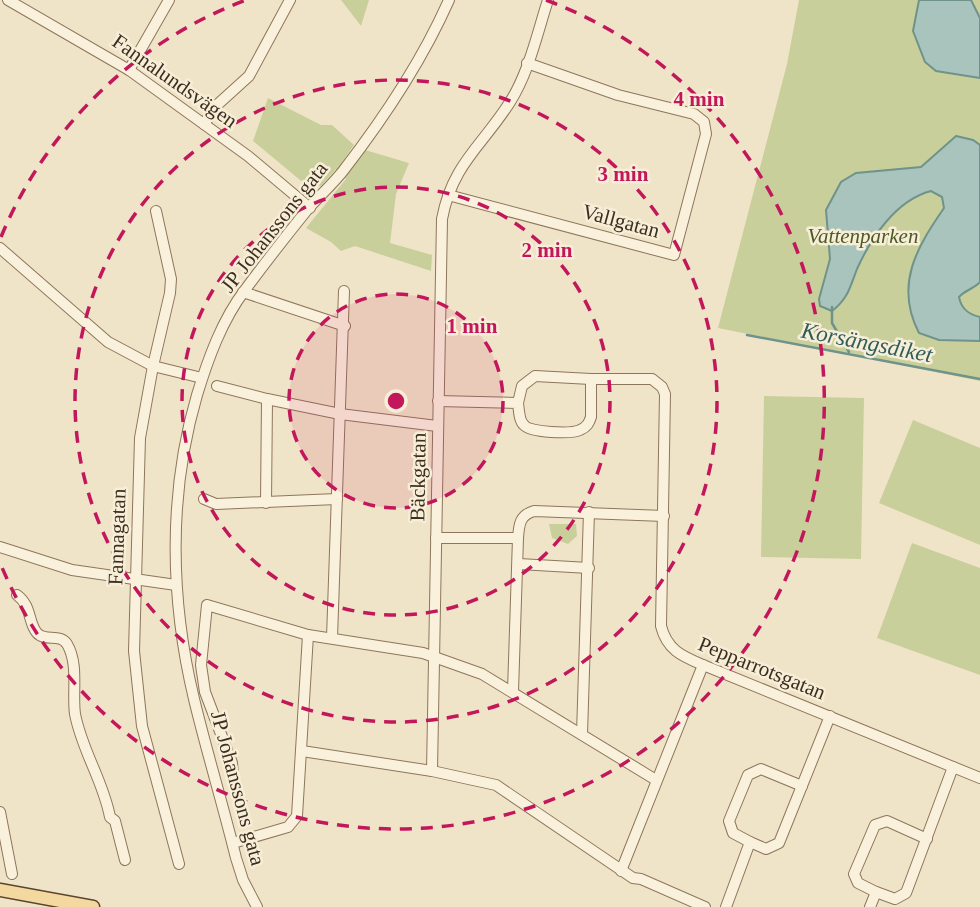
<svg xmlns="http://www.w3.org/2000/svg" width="980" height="907" font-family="Georgia,serif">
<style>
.green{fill:#c9cf9b}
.water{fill:#a9c4bc;stroke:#6f938a;stroke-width:2}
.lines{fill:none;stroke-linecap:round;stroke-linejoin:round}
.stream{stroke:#6f938a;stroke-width:2.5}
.minor-casing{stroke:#8d765c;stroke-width:12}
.major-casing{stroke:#5b4430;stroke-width:15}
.minor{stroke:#faf1dc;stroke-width:10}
.major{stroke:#f3d9a0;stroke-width:12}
.ring{fill:none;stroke:#c2185b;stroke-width:3.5;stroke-dasharray:12 9}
.labels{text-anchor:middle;stroke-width:5;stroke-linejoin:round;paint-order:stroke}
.street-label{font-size:21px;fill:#3d2e20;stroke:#f7eed8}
.park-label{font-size:21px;font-style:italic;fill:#4d5a26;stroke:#f7eed8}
.water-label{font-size:23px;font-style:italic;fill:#2f5d5a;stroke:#f7eed8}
.centre{fill:#c2185b;stroke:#f7eed8;stroke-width:3.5}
.ring-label{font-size:21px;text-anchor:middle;font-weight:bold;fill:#c2185b;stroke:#f7eed8;stroke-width:5;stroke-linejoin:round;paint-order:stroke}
</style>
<rect width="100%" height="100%" fill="#f0e4c8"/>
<g class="green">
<polygon points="341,0 369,0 361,26"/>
<polygon points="799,0 980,0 980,381 718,328 787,64"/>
<polygon points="268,98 321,125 332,125 354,145 342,162 340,172 336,169 321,186 306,185 253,141"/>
<polygon points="365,150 409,163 396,194 390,243 432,255 431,271 355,246 341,251 331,242 306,228 346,179 343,175"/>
<polygon points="764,396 864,398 861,559 761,557"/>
<polygon points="913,420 980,448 980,545 879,503"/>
<polygon points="549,524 576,524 577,536 568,544 552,538"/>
<polygon points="912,543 980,568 980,675 877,638"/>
</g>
<g class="water">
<polygon points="919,0 971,0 980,18 980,78 936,71 925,62 913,31"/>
<path d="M956,136l17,4 7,5v137c-6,7 -15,8 -21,15 2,11 10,18 21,20v24l-41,-1 -20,-7c-25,-48 -2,-86 25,-125l-2,-11 -11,-6c-35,9 -60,47 -74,78 -7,18 -9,30 -25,42l-12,-5 -1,-7 11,-40 -4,-49 15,-28 15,-9 65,-6z"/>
</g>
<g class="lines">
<g class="stream">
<polyline points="832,307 832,323 849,352"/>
<polyline points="747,335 980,379"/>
</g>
<g class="minor-casing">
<g id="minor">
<polyline points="8,0 129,70 248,156 310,208"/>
<polyline points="129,70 169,0"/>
<polyline points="204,124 217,105 249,76 290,0"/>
<polyline points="448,195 674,255 706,134 704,122 694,114 618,95 527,63"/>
<polyline points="156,211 171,279 170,293 153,366 140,438 134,651 142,726 179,864"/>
<polyline points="0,248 108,342 153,366 202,378"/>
<polyline points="243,292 345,326"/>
<path d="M591,379h61l10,8 3,7 -4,232c6,24 21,30 42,39l277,113"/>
<polyline points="217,386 267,399 340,414 437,426"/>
<path d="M438,401l80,2 4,-17 13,-10 56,3v38c-2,6 -4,10 -11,13 -8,4 -50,3 -56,-5 -5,-4 -5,-15 -6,-22"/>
<polyline points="204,499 216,504 337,499"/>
<polyline points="266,503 267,399"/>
<path d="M436,538h82c1,-14 2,-23 16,-27l130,5"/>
<polyline points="0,547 72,570 176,585"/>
<polyline points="519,564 589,568"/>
<path d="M17,595c15,11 11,28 20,38 8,9 23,0 30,11 12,20 5,49 8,70 7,37 28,66 35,103l5,4 10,39"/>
<polyline points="332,638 344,291"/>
<polyline points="513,691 518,538"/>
<polyline points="582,734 589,512"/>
<polyline points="302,751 432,771 496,785 633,878 641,879 705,907"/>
<path d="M432,771l10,-552c10,-55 41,-74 68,-117 19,-30 27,-68 38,-102"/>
<polyline points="233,775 232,763 205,692 201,665 207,605 308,635 423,653 482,674 656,780"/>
<polyline points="0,812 12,874"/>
<polyline points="750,842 766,849 779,843 830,716"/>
<polyline points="233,843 288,827 297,816 308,635"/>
<polyline points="621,871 703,665"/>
<polyline points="876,892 895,899 906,893 953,767"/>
<path d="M257,907l-14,-27 -7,-22c-13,-53 -29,-105 -42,-159 -24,-100 -26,-205 3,-304 11,-36 25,-75 48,-105 20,-27 41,-54 62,-80 11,-13 25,-25 36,-39 41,-53 79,-110 106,-171"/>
<polyline points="726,907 750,842 733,833 729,821 748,775 761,769 802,786"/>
<polyline points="870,907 876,892 858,883 854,874 875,825 887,821 927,839"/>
</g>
</g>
<g class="major-casing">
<polyline id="major" points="0,890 93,907"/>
</g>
<use href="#minor" class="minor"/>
<use href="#major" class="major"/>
</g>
<circle cx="396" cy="401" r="107" fill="#c2185b" fill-opacity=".12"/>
<g class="ring">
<circle cx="396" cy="401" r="107"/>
<circle cx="396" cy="401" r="214"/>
<circle cx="396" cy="401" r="321"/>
<path d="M1 237A428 428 0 0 1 246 0M546 0A428 428 0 1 1 1 565"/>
</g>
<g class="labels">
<g class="street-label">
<text transform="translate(175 81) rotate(35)" y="7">Fannalundsvägen</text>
<text transform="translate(621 221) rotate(15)" y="7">Vallgatan</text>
<text transform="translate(274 227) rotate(-52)" y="7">JP Johanssons gata</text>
<text transform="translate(418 477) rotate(-89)" y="7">Bäckgatan</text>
<text transform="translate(117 537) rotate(-88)" y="7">Fannagatan</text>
<text transform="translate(762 668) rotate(22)" y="7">Pepparrotsgatan</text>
<text transform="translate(238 788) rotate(75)" y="7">JP Johanssons gata</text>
</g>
<g class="park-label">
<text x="863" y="243">Vattenparken</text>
</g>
<g class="water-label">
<text transform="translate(867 342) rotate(11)" y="8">Korsängsdiket</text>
</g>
</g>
<circle cx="396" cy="401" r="10" class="centre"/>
<g class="ring-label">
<text x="699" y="106">4 min</text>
<text x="623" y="181">3 min</text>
<text x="547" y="257">2 min</text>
<text x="472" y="333">1 min</text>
</g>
</svg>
